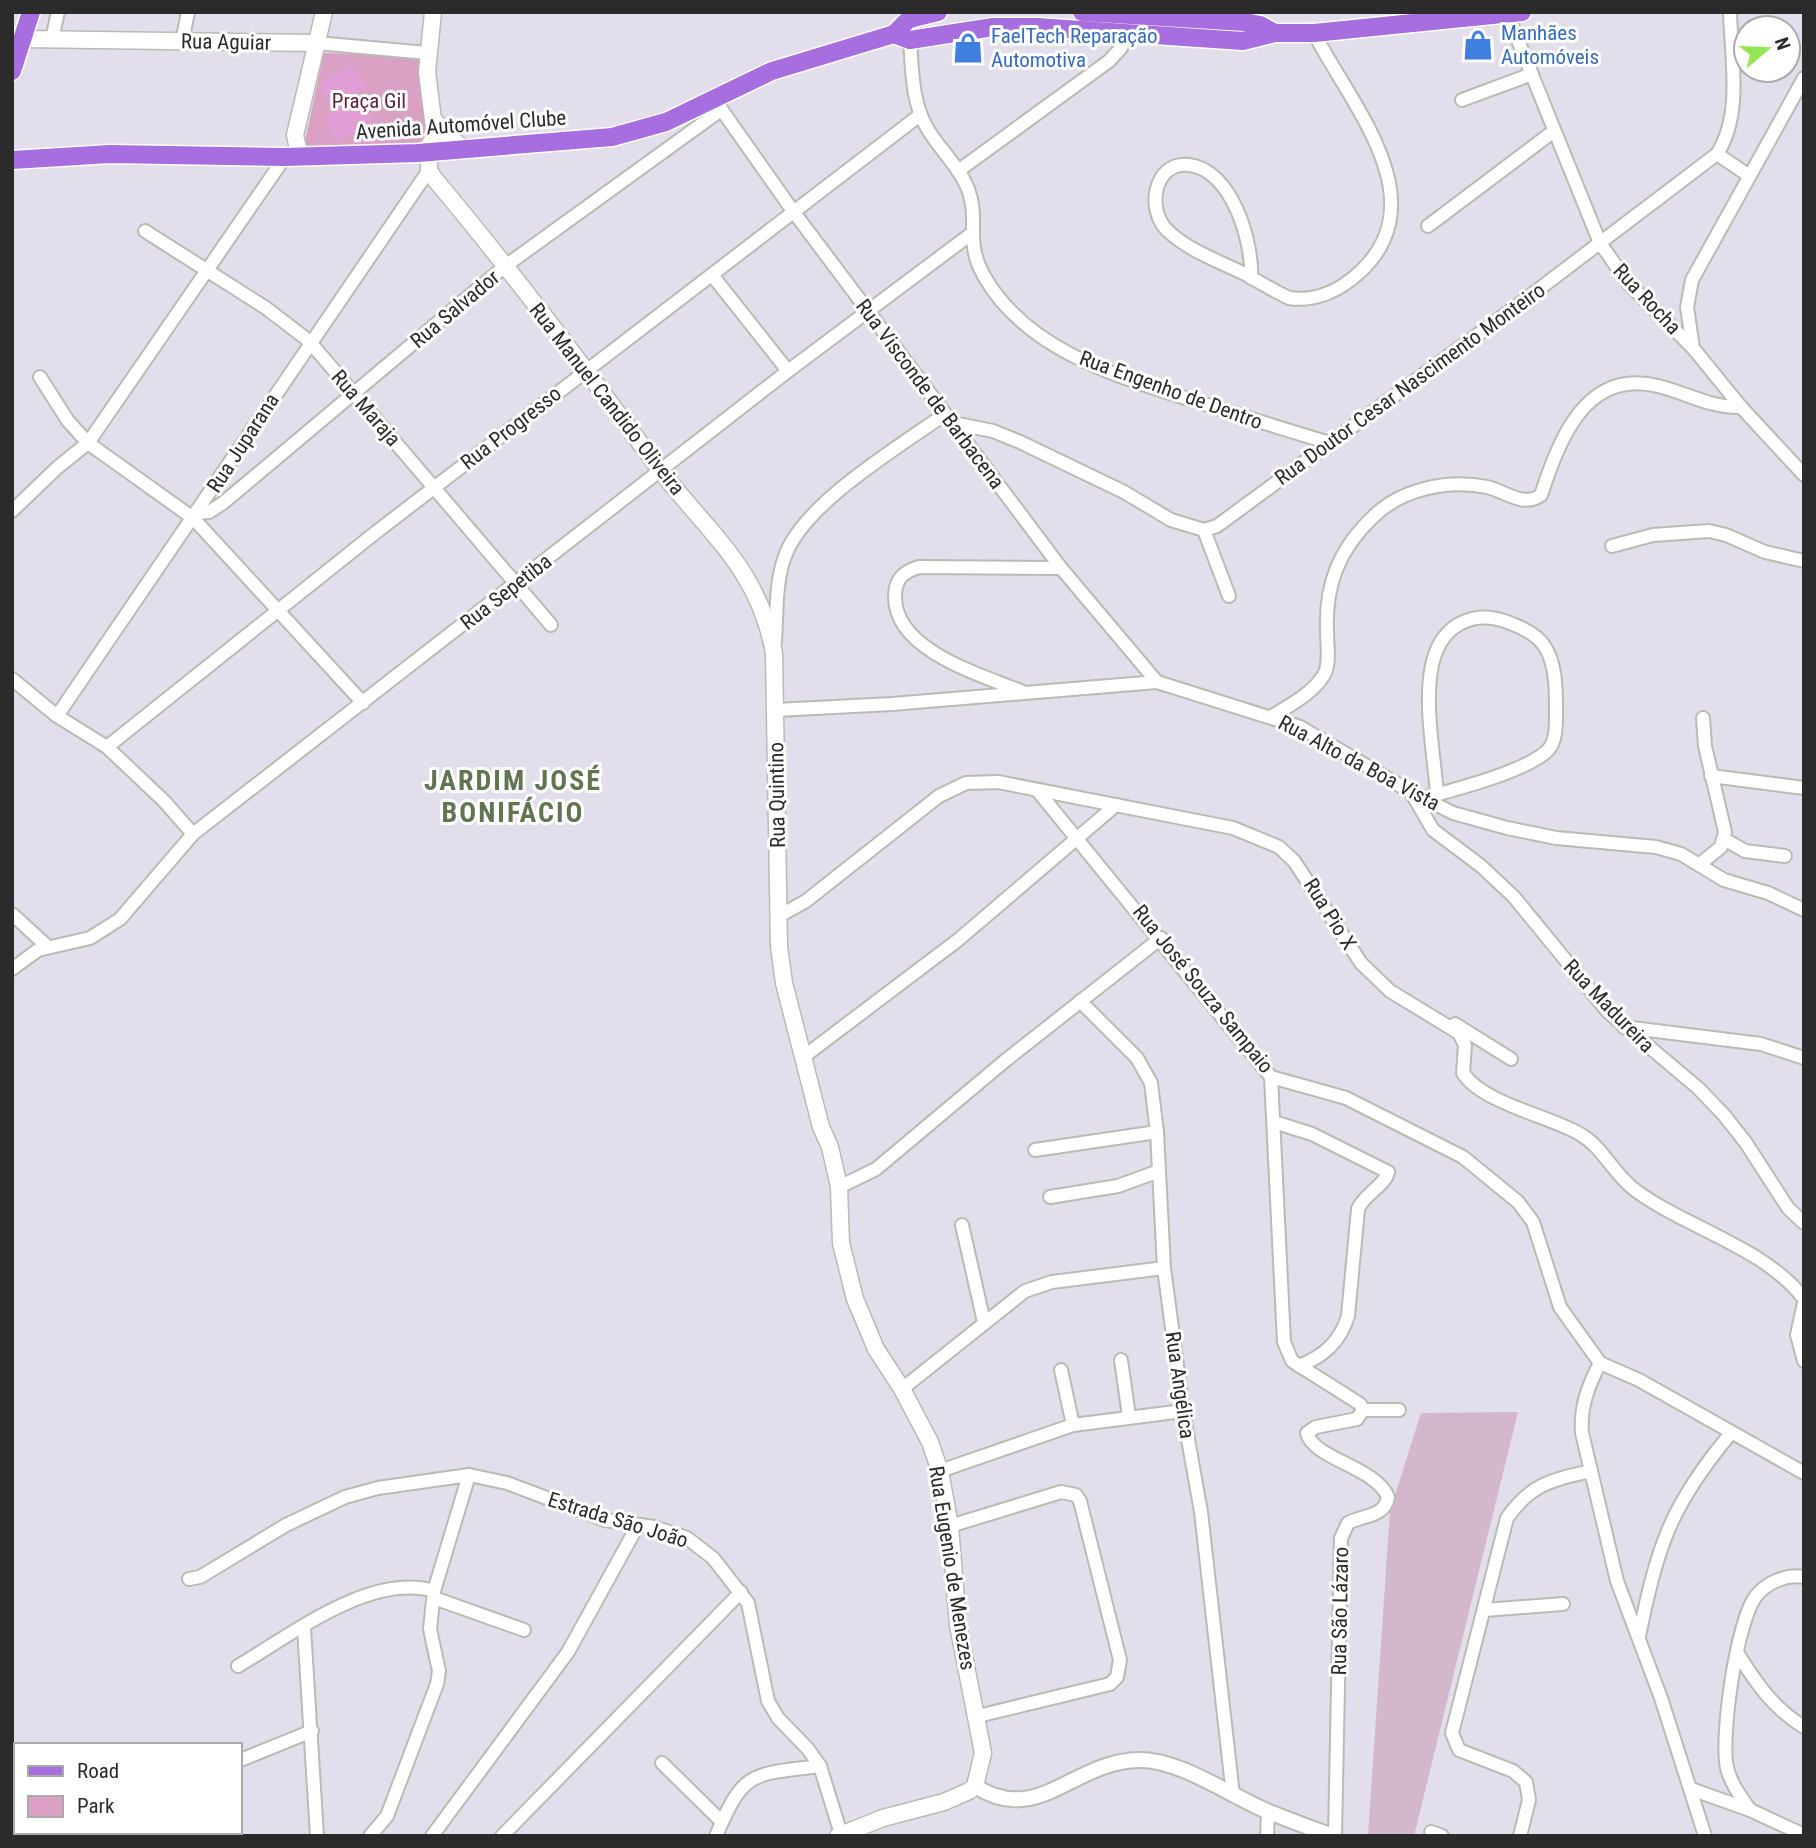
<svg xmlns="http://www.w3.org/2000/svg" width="1816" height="1848" font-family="'Roboto Condensed',sans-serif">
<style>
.green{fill:#dba1c4}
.cemetery{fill:#d3b8cc}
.pitch{fill:#e19ed6}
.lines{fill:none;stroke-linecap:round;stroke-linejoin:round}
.minor-casing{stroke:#b7bdb2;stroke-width:16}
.tertiary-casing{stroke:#b7bdb2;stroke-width:18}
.secondary-casing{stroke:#b7bdb2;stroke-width:19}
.primary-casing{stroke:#fff;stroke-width:21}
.minor{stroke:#fff;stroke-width:12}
.tertiary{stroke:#fff;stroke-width:14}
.secondary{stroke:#fff;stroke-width:16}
.primary{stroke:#a76ee0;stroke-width:18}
.labels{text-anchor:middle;stroke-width:6;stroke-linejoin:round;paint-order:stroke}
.shop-label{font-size:21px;fill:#366cbe;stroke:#fff;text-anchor:start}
.street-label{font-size:21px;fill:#2b2b2b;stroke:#fff}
.park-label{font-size:21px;fill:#5f2340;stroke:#fff}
.district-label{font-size:28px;font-weight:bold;letter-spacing:2px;fill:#617650;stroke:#fff}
</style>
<rect width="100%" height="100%" fill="#e2deeb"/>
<polygon class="green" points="324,53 420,56 435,146 303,150"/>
<polygon class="cemetery" points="1518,1412 1414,1836 1368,1836 1390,1511 1421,1413"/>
<g class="pitch">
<polygon points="353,65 365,87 331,106 319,84"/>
<polygon points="358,97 372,121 336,142 323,118"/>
</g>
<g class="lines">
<g class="minor-casing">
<g id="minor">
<polyline points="1507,13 1600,243 1628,283 1693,348 1741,407 1804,475"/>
<polyline points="52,39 58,12"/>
<path d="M910,40c2,29 2,63 17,88 12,21 32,38 41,61 12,32 -4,52 16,87 43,76 136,101 214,126 44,14 88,28 132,41"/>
<polyline points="182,42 188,12"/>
<polyline points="317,43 427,53"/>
<polyline points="714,99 793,211 1061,568 1157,682"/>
<polyline points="1462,100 1532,74"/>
<polyline points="1717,154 1748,175"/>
<polyline points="958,171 1109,61 1121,48 1128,33"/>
<polyline points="1428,226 1554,131"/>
<polyline points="145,231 266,308 309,341 551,625"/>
<polyline points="712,275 788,371"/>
<path d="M1251,278c2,-36 -19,-108 -62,-113 -36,-4 -43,46 -21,66 21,20 53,31 79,44 14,8 27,16 42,23 27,4 52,-8 72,-27 76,-72 -11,-167 -47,-238"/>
<polyline points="1693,348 1687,307 1692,280 1804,78"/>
<polyline points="40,377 68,421 88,443 193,518 363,703"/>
<path d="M953,423l40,8 27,11 104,50 47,28 33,10 13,-4 301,-221 199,-151c26,-40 14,-97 13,-142"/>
<polyline points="12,511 58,467 88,443 285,157"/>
<polyline points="196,513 209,512 223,503 504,267 721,110"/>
<polyline points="1204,530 1229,596"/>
<polyline points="1612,546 1653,535 1709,531 1726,535 1765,552 1804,561"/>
<path d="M775,642c2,-28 0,-59 10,-86 19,-53 114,-109 160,-142"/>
<polyline points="12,679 57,716 107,747 164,801 193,834"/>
<path d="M1023,692c-41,-17 -128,-41 -128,-95 0,-18 8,-25 24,-30l142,1"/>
<polyline points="776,710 892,704 1157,682 1300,727 1411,792 1453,813 1507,828 1556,838 1656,847 1681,854 1724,880 1768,893 1804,910"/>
<polyline points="57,716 429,170"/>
<path d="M1272,716c18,-11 42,-23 53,-43 5,-12 2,-29 2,-42 -2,-46 12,-82 46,-114 28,-28 75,-38 114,-30 18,4 36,21 54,8 18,-54 44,-127 117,-109 29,7 52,22 83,21"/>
<polyline points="107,747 375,533 920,115"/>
<polyline points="1711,776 1804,788"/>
<polyline points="1037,790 1271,1077 1346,1098 1463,1157 1518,1202 1533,1222 1560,1307 1600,1363 1639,1380 1804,1473"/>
<polyline points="1411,792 1433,830 1481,866 1514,897 1608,1012 1698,1088 1724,1115 1746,1143 1788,1208 1804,1223"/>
<path d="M1424,798c29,-8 104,-27 124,-48 9,-9 8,-28 8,-41 0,-19 0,-45 -11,-62 -7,-12 -22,-19 -35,-24 -35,-14 -67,0 -77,38 -10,38 1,94 4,133"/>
<polyline points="1724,839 1745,851 1785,856"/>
<polyline points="1700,864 1721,847 1725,832 1705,746 1703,718"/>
<polyline points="12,914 48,947"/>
<path d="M779,916l27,-15 133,-105 27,-13 32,-1 235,46 46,19 15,14 67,102 29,28 69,42 6,12 -2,28c19,30 86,43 117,61 24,14 33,40 55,56 51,38 131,58 169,109"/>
<polyline points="12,969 38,950 90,938 120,919 193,834 788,371 971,234"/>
<polyline points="1080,1001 1137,1058 1151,1083 1157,1132 1164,1268 1183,1411 1201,1512 1233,1795"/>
<polyline points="1455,1024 1511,1059"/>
<polyline points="1624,1027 1761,1044 1804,1058"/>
<polyline points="802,1058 958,940 1116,805"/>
<polyline points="1271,1077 1284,1342 1292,1361 1360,1404 1363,1410"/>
<path d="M1274,1122l38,12 76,38c-3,14 -24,22 -30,37l-10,107c-8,26 -24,40 -49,50"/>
<polyline points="1035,1150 1157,1132"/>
<polyline points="839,1187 876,1169 1006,1060 1161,938"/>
<polyline points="1050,1197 1118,1186 1159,1171"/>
<polyline points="962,1225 984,1322"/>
<polyline points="1804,1303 1797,1335 1804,1361"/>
<polyline points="1121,1360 1129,1416"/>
<path d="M1600,1363c-12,23 -20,44 -18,70l35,148 44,117 44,138"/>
<polyline points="1061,1370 1073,1425"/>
<polyline points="902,1389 1025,1291 1052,1282 1164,1268"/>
<polyline points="940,1471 1073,1425 1183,1411"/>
<polyline points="950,1526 1061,1492 1076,1495 1080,1501 1120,1660 1117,1677 1110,1684 978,1716"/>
<polyline points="189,1579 200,1577 286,1525 345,1497 378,1488 469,1475 507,1483 605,1520 654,1527 687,1538 713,1558 748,1603 768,1701 778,1718 808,1749 820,1766 841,1834"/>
<polyline points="434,1598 524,1630"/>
<polyline points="1485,1610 1563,1604"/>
<polyline points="304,1628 317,1836"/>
<path d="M1639,1636c19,-91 31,-130 92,-203"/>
<path d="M1738,1654c18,29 36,55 66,73"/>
<path d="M238,1666c53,-31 133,-94 196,-75"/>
<polyline points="243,1759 312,1731"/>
<polyline points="662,1763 722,1822"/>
<polyline points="1691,1789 1750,1810 1804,1835"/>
<path d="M1750,1810c-9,-13 -19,-26 -23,-42 -7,-31 10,-148 29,-172 11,-14 31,-22 48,-19"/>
<polyline points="1431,1832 1442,1836"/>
<polyline points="370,1836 387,1816 437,1684 439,1671 430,1629 434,1591 469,1475"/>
<polyline points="432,1836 568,1652 638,1525"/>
<polyline points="502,1836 741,1592"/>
<path d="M716,1836c28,-67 36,-61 104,-70"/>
<polyline points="1267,1836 1268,1811"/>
<path d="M1335,1836l6,-298 7,-15c15,-8 37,-6 40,-26 -12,-30 -75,-38 -81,-64l9,-6 41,-8 6,-9h36"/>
<path d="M1520,1836l9,-36 -3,-18 -13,-11 -54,-21 -7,-17 55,-215c24,-34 44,-38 84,-47"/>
</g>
</g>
<g class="tertiary-casing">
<path id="tertiary" d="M975,1786c63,41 98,-25 164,-26 40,-1 92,36 128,51 22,9 44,17 65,25"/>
</g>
<g class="secondary-casing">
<g id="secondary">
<polyline points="24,39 317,43"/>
<polyline points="435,121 443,133 466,150"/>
<polyline points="418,153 427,149 435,136 427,72 433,12"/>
<path d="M429,153v17l4,7c79,94 152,192 225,290 49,65 101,101 116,186l5,293 5,37 37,144 9,20 9,40 2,56 14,56 21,50 26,40 28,53 10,29 10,55 8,99 25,128 -8,33 -6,5 -25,11 -61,16 -45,18"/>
<polyline points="306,157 298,149 295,135 324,12"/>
</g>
</g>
<g class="primary-casing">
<g id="primary">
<polyline points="1082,12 1245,22 1260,25 1275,33"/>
<polyline points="894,34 910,40 993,27 1037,27 1243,41 1275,33 1314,33 1522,12"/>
<polyline points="12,71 31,12"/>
<polyline points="12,160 110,154 285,157 418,153 612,137 666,122 772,71 894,34 909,19 938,12"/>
</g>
</g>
<use href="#minor" class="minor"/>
<use href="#tertiary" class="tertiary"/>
<use href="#secondary" class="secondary"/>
<use href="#primary" class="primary"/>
</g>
<defs>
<g id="shop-bare" transform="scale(2.415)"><path d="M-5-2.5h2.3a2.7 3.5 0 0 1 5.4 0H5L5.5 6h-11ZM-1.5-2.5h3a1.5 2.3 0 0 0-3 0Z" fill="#3f7fe0" stroke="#fff" stroke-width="2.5" paint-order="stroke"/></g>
</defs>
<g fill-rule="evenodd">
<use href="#shop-bare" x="1478" y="45"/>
<use href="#shop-bare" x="968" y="48"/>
</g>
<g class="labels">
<g class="shop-label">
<text x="1501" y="40">Manhães<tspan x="1501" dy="24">Automóveis</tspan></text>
<text x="991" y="43">FaelTech Reparação<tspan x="991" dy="24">Automotiva</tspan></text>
</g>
<g class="street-label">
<text transform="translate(226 42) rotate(1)" y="7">Rua Aguiar</text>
<text transform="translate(461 125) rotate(-4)" y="7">Avenida Automóvel Clube</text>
<text transform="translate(1647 299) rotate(47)" y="7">Rua Rocha</text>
<text transform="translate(455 309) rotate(-40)" y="7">Rua Salvador</text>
<text transform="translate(1410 384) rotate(-36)" y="7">Rua Doutor Cesar Nascimento Monteiro</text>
<text transform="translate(1171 390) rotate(20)" y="7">Rua Engenho de Dentro</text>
<text transform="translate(930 394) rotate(53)" y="7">Rua Visconde de Barbacena</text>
<text transform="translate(607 399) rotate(52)" y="7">Rua Manuel Candido Oliveira</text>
<text transform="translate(366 408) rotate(49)" y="7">Rua Maraja</text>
<text transform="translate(511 428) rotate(-38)" y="7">Rua Progresso</text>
<text transform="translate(243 443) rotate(-57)" y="7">Rua Juparana</text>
<text transform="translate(506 592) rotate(-38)" y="7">Rua Sepetiba</text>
<text transform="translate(1359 763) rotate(28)" y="7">Rua Alto da Boa Vista</text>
<text transform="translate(777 795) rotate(-91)" y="7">Rua Quintino</text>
<text transform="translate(1330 914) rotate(58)" y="7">Rua Pio X</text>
<text transform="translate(1203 989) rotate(51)" y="7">Rua José Souza Sampaio</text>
<text transform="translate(1609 1006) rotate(46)" y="7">Rua Madureira</text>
<text transform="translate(1180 1385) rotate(82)" y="7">Rua Angélica</text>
<text transform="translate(618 1520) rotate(17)" y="7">Estrada São João</text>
<text transform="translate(952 1568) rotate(81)" y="7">Rua Eugenio de Menezes</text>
<text transform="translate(1340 1611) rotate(-89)" y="7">Rua São Lázaro</text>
</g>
<g class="park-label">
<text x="369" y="108">Praça Gil</text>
</g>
<g class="district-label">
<text x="513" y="790">JARDIM JOSÉ<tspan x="513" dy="32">BONIFÁCIO</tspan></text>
</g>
</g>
<rect width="1816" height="1848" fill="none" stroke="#2b2b2b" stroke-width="28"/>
<rect x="14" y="1743" width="228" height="91" fill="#ffffff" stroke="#aaaaaa" stroke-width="2"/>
<rect x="28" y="1766" width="35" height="10" fill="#a76ee0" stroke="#aaaaaa" stroke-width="2"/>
<text x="77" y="1778" font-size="21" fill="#2b2b2b">Road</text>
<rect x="28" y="1796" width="35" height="21" fill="#dba1c4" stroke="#aaaaaa" stroke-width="2"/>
<text x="77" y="1813" font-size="21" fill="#2b2b2b">Park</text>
<g transform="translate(1767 49) rotate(71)"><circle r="33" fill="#ffffff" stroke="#aaaaaa" stroke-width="2"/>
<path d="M0-5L12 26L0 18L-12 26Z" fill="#94e552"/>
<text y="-10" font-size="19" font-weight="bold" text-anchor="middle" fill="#2b2b2b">N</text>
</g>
</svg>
